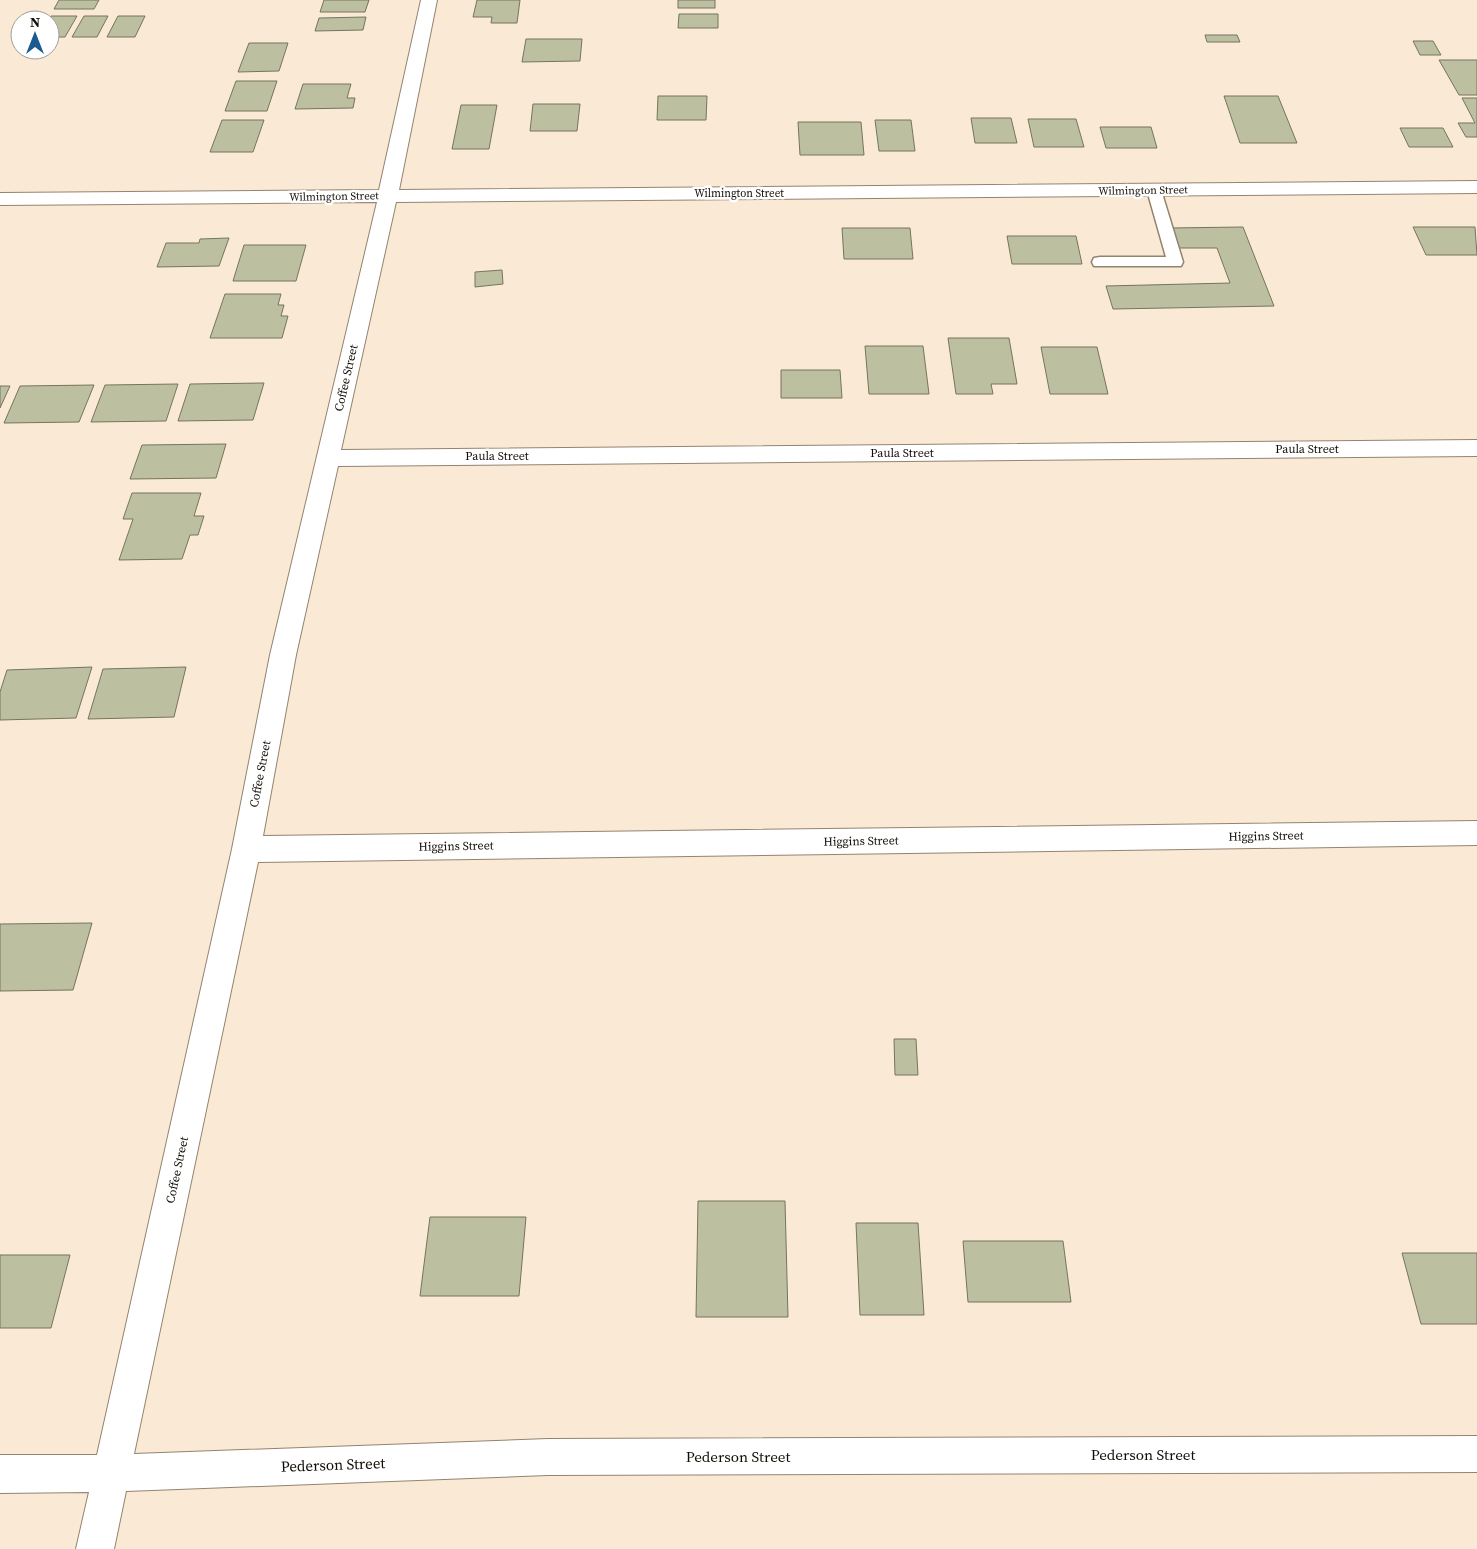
<svg xmlns="http://www.w3.org/2000/svg" width="1477" height="1549" font-family="'Source Serif 4',serif">
<style>
.building{fill:#bdbfa1;stroke:#74755e}
.lines{fill:none;stroke-linecap:round;stroke-linejoin:round}
.service-casing{stroke:#938470;stroke-width:3}
.minor-casing{stroke:#938470;stroke-width:2}
.service{fill:#fff;fill-rule:evenodd}
.minor{fill:#fff;fill-rule:evenodd}
.labels{text-anchor:middle;stroke-width:5;stroke-linejoin:round;paint-order:stroke}
.far-street-label{font-size:11px;fill:#120d06;stroke:#fff}
.street-label{font-size:12px;fill:#120d06;stroke:#fff}
.near-street-label{font-size:15px;fill:#120d06;stroke:#fff}
</style>
<rect width="100%" height="100%" fill="#fae9d4"/>
<g class="building">
<polygon points="59,0 99,0 94,9 54,9"/>
<polygon points="324,0 369,0 365,12 320,12"/>
<polygon points="477,0 520,0 517,23 491,23 492,17 473,17"/>
<rect x="678" y="0" width="37" height="8"/>
<polygon points="679,14 718,14 718,28 678,28"/>
<polygon points="51,16 77,16 65,37 50,37 50,20 48,20"/>
<polygon points="84,16 108,16 97,37 72,37"/>
<polygon points="118,16 145,16 135,37 107,37"/>
<polygon points="366,17 363,30 315,31 319,18"/>
<polygon points="1205,35 1237,35 1240,42 1207,42"/>
<polygon points="526,39 582,39 580,61 522,62"/>
<polygon points="1413,41 1433,41 1441,55 1420,55"/>
<polygon points="249,43 288,43 279,71 238,72"/>
<polygon points="1439,60 1477,60 1477,95 1459,95"/>
<polygon points="236,81 277,81 267,111 225,111"/>
<polygon points="303,84 351,84 347,98 355,98 353,108 295,109"/>
<polygon points="658,96 707,96 706,120 657,120"/>
<polygon points="1224,96 1278,96 1297,143 1240,143"/>
<polygon points="1462,98 1477,98 1477,137 1466,137 1458,123 1475,123"/>
<polygon points="533,104 580,104 577,131 530,131"/>
<polygon points="461,105 497,105 489,149 452,149"/>
<polygon points="971,118 1011,118 1017,143 975,143"/>
<polygon points="1028,119 1076,119 1084,147 1034,147"/>
<polygon points="222,120 264,120 253,152 210,152"/>
<polygon points="875,120 911,120 915,151 879,151"/>
<polygon points="798,122 861,122 864,155 800,155"/>
<polygon points="1100,127 1151,127 1157,148 1106,148"/>
<polygon points="1400,128 1443,128 1453,147 1409,147"/>
<polygon points="1243,227 1274,306 1113,309 1106,286 1230,283 1217,248 1176,248 1169,228"/>
<polygon points="1413,227 1475,227 1477,255 1426,255"/>
<polygon points="842,228 910,228 913,259 844,259"/>
<polygon points="1007,236 1076,236 1082,264 1012,264"/>
<polygon points="229,238 219,266 157,267 166,243 199,243 200,239"/>
<polygon points="244,245 306,245 296,281 233,281"/>
<polygon points="502,270 503,284 475,287 475,272"/>
<polygon points="225,294 281,294 278,305 284,305 281,316 288,316 282,338 210,338"/>
<polygon points="948,338 1009,338 1017,384 991,384 993,394 956,394"/>
<polygon points="865,346 923,346 929,394 869,394"/>
<polygon points="1041,347 1097,347 1108,394 1050,394"/>
<polygon points="781,370 840,370 842,398 781,398"/>
<polygon points="264,383 253,420 178,421 190,384"/>
<polygon points="178,384 166,421 91,422 105,385"/>
<polygon points="94,385 79,422 4,423 20,386"/>
<polygon points="0,386 10,386 0,408"/>
<polygon points="226,444 216,478 130,479 142,445"/>
<polygon points="132,493 201,493 194,516 204,516 198,535 190,535 182,559 119,560 133,519 123,519"/>
<polygon points="92,667 76,718 0,720 0,692 7,670"/>
<polygon points="186,667 174,717 88,719 103,669"/>
<polygon points="92,923 73,990 0,991 0,924"/>
<polygon points="894,1039 916,1039 918,1075 895,1075"/>
<polygon points="698,1201 785,1201 788,1317 696,1317"/>
<polygon points="430,1217 526,1217 519,1296 420,1296"/>
<polygon points="856,1223 918,1223 924,1315 860,1315"/>
<polygon points="963,1241 1063,1241 1071,1302 968,1302"/>
<polygon points="1402,1253 1477,1253 1477,1324 1421,1324"/>
<polygon points="0,1255 70,1255 51,1328 0,1328"/>
</g>
<g class="lines">
<g class="service-casing">
<polygon id="service" points="1154,185 1159,187 1161,190 1183,262 1181,266 1094,266 1092,262 1094,258 1100,257 1166,257 1147,190 1149,187"/>
</g>
<g class="minor-casing">
<polygon id="minor" points="421,0 437,0 399,190 1477,181 1477,193 396,202 341,450 1477,440 1477,456 338,466 296,655 263,836 1477,821 1477,845 258,862 134,1454 548,1439 1477,1436 1477,1472 548,1475 126,1491 114,1549 76,1549 89,1492 0,1493 0,1455 97,1455 232,849 270,655 377,202 0,205 0,193 379,190"/>
</g>
<use href="#service" class="service"/>
<use href="#minor" class="minor"/>
</g>
<g class="labels">
<g class="far-street-label">
<text transform="translate(1143 190) rotate(-1)" y="4">Wilmington Street</text>
<text x="739" y="197">Wilmington Street</text>
<text transform="translate(334 196) rotate(-1)" y="4">Wilmington Street</text>
</g>
<g class="street-label">
<text transform="translate(346 378) rotate(-77)" y="4">Coffee Street</text>
<text x="1307" y="453">Paula Street</text>
<text x="902" y="457">Paula Street</text>
<text x="497" y="460">Paula Street</text>
<text transform="translate(260 774) rotate(-79)" y="4">Coffee Street</text>
<text transform="translate(1266 836) rotate(-1)" y="4">Higgins Street</text>
<text transform="translate(861 841) rotate(-1)" y="4">Higgins Street</text>
<text transform="translate(456 846) rotate(-1)" y="4">Higgins Street</text>
<text transform="translate(177 1170) rotate(-78)" y="4">Coffee Street</text>
</g>
<g class="near-street-label">
<text x="1143" y="1460">Pederson Street</text>
<text x="738" y="1462">Pederson Street</text>
<text transform="translate(333 1465) rotate(-2)" y="5">Pederson Street</text>
</g>
</g>
<g transform="translate(35 35)"><circle r="24" fill="#ffffff" stroke="#a09e9b"/>
<path d="M0-4L9 19L0 12L-9 19Z" fill="#1a5a90"/>
<text y="-8" font-size="14" font-weight="bold" text-anchor="middle" fill="#120d06">N</text>
</g>
</svg>
